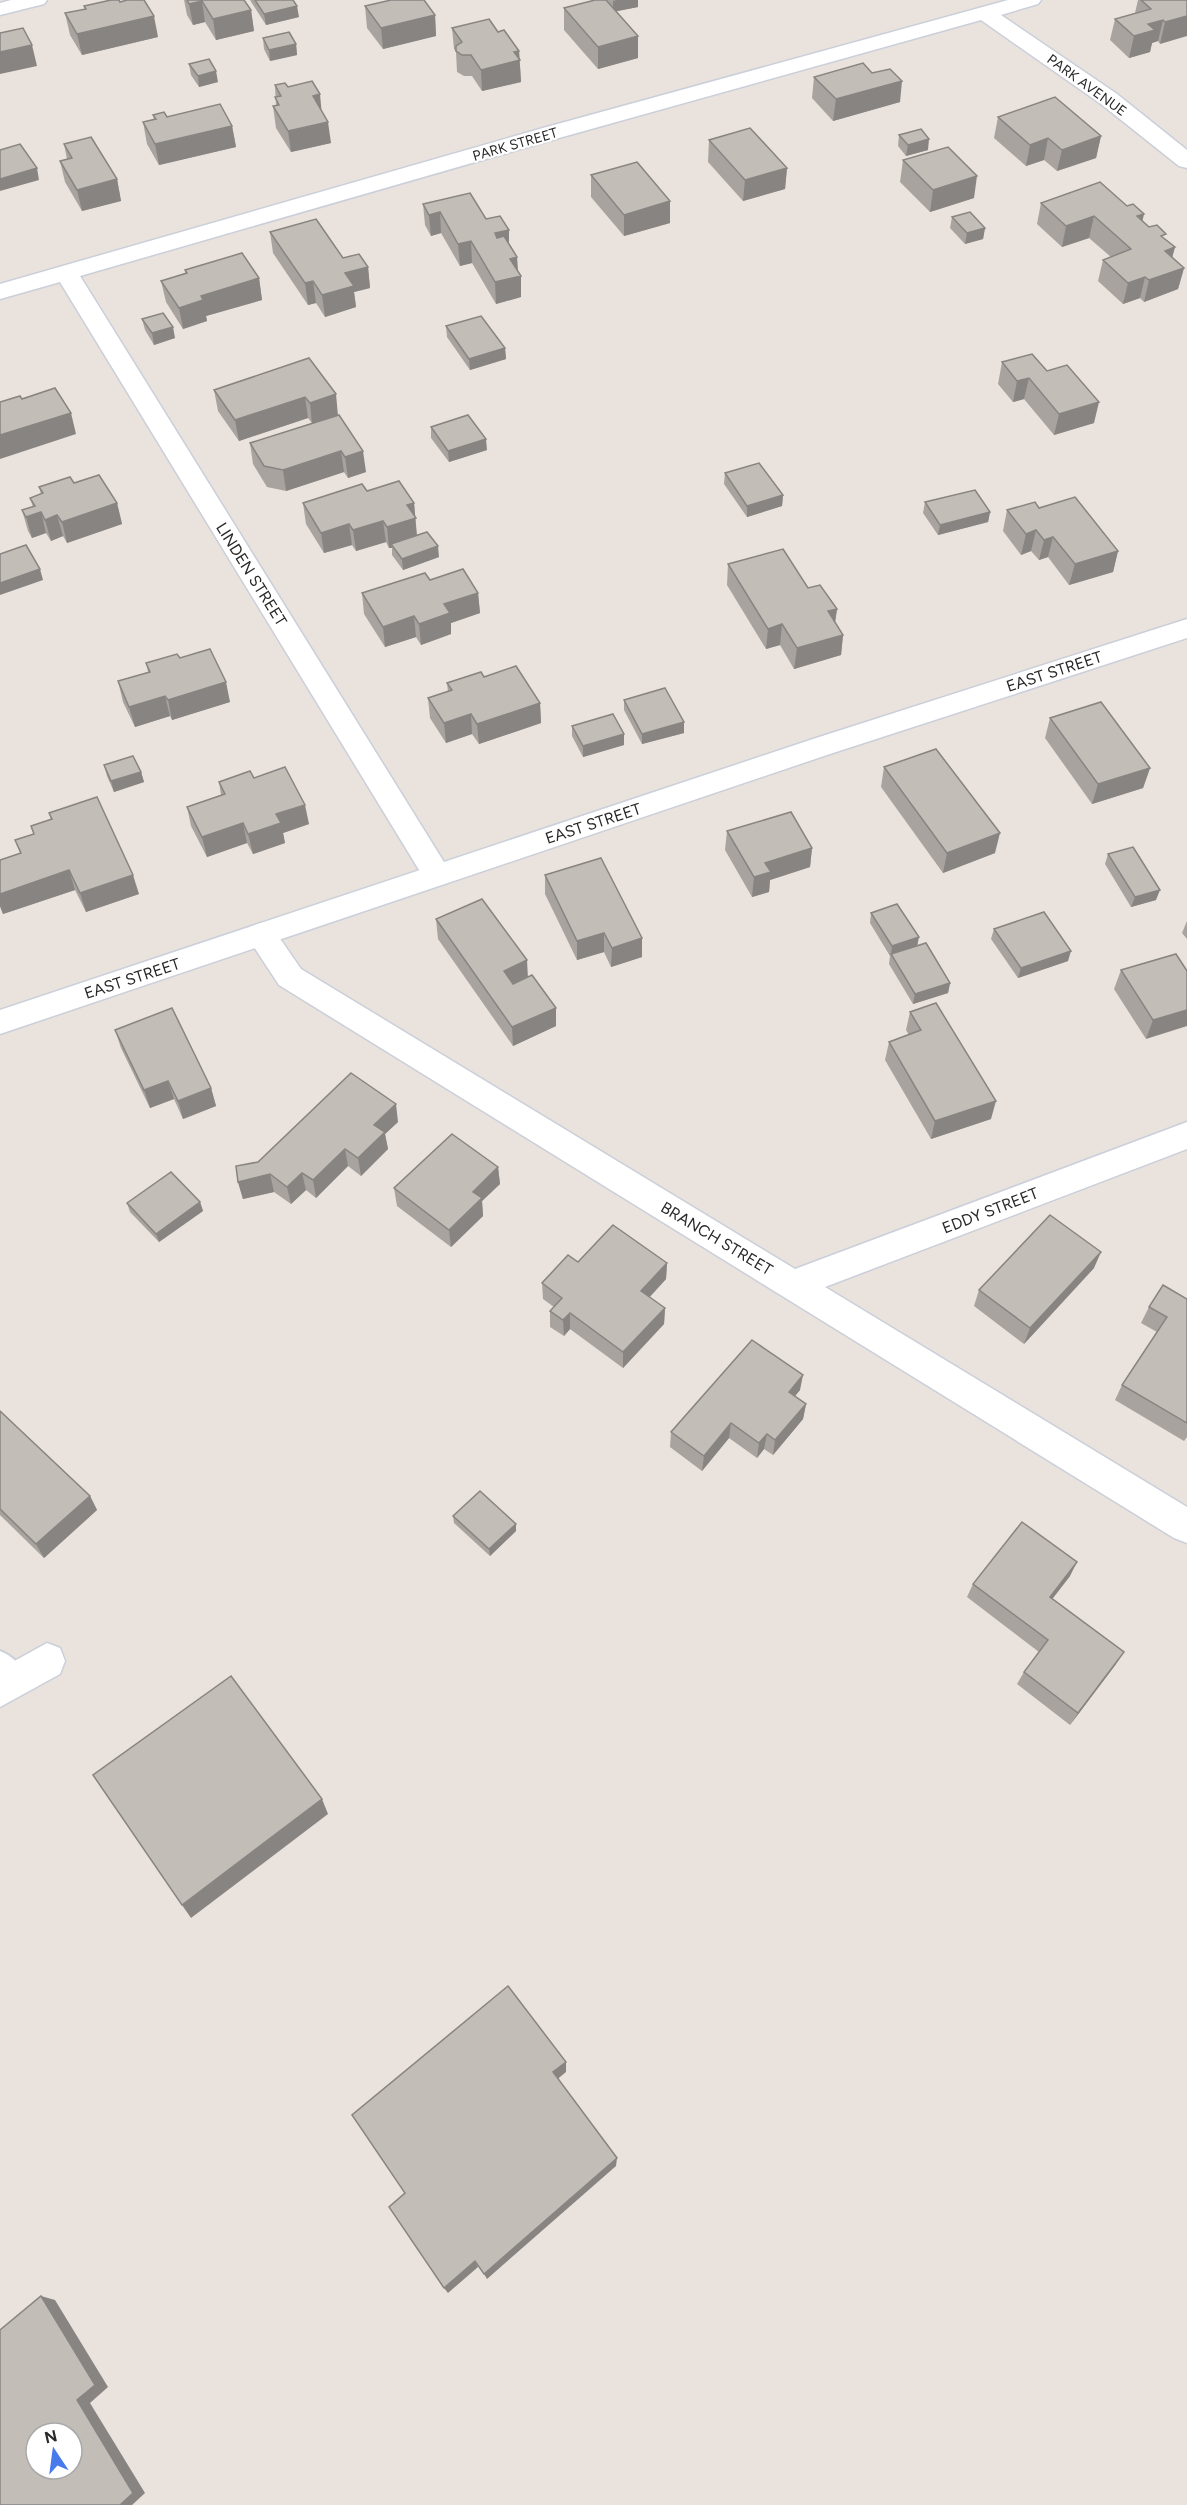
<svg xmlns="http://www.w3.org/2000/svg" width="1187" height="2505" font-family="Figtree,sans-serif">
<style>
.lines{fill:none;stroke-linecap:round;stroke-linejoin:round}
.service-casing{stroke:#cacfda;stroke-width:4}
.minor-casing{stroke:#cacfda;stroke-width:3}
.secondary-casing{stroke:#cacfda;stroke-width:3}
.service{fill:#fff;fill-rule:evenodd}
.minor{fill:#fff;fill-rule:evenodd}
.secondary{fill:#fff;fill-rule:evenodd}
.wall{fill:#a8a39e}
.shaded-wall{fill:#888481}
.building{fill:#c3bdb8;stroke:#888481;stroke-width:1.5;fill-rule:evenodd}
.labels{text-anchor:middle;stroke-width:4.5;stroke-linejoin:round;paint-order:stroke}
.far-street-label{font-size:14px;fill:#292929;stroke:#fff}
.street-label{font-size:16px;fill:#292929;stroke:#fff}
</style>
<rect width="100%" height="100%" fill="#eae2dc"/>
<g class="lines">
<g class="service-casing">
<path id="service" d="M0,1651c13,5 23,16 29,29l-4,9 -9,3 -9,-3 -7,-8z"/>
</g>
<g class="minor-casing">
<g id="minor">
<polygon points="11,0 47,0 44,4 0,15 0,3"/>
<polygon points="1008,0 1041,0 1038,4 1001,15 1117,94 1187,150 1187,168 1179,166 1101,104 981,20 559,138 80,276 452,875 447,883 437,886 427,883 60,282 0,299 0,284 543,128"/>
<polygon points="261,923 272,927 301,969 795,1269 1187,1122 1187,1149 825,1287 1187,1507 1187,1543 1174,1538 279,985 246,935 250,927"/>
<polygon points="47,1643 60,1648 65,1661 60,1674 0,1707 0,1669"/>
</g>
</g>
<g class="secondary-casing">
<polygon id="secondary" points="1187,619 1187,638 833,753 0,1034 0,1010 813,739"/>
</g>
<use href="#service" class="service"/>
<use href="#minor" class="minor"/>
<use href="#secondary" class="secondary"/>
</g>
<g class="wall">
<polygon points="184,0 244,0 251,10 254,31 216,40 205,22 193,25 187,15"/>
<polygon points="250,0 293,0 299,17 266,25"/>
<polygon points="595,0 638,0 638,7 616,11 638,36 638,58 598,69 564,30 564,8"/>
<polygon points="1138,0 1187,0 1160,44 1158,41 1152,43 1150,52 1129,58 1110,40 1115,19 1135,13"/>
<polygon points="120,2 158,37 82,55 70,35 65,13 85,9 84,6"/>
<polygon points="365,6 435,15 436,36 383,49 367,28"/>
<polygon points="452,28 498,32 519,51 521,82 482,91 472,76 464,76 457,72 456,52 454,49"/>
<polygon points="263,38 296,44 297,55 270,61 264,49"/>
<polygon points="189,64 218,82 199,87 191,75"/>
<polygon points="814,77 900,102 833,121 812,98"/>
<polygon points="275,85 288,87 322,111 331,143 291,152 276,128 273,106 276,106"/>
<polygon points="153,115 232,126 236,147 159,165 147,144 143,122 154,120"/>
<polygon points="998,117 1101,136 1096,158 1057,171 1044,160 1026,166 994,138"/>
<polygon points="899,135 928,150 906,156 898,146"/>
<polygon points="709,140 787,168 785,189 743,201 708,162"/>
<polygon points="64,144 117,179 121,201 82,211 65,182 60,161 67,159"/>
<polygon points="903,160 974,198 930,212 900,182"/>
<polygon points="591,175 670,223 624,236 591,197"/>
<polygon points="1041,203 1127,206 1144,214 1142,221 1175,247 1172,258 1184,268 1178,289 1144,302 1140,298 1123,304 1098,281 1103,260 1111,257 1089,238 1062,247 1037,224"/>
<polygon points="423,204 486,219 509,243 517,257 518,272 521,276 521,297 496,304 472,263 460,266 441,233 431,236 425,225"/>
<polygon points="952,217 985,228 983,239 965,244 950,228"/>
<polygon points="270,232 368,267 370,288 354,292 356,307 325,317 316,303 308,305 273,253"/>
<polygon points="185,270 259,278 262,300 206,316 207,321 183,329 166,302 161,281 185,274"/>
<polygon points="142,319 175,338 154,345 145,330"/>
<polygon points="446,326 505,348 506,359 470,370 447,337"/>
<polygon points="1032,354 1094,423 1054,435 1024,399 1013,402 998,384 1002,362"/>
<polygon points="309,358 338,415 366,472 348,478 344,472 286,491 267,487 253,464 250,443 312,423 308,418 239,441 218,411 214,390"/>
<polygon points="431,427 487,450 449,462 431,438"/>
<polygon points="725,473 783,495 782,506 747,517 724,484"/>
<polygon points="74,483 117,503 122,524 67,543 63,536 51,541 46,533 32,538 28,531 22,510 33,507 30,498 41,494 39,487"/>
<polygon points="367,491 414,503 417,535 439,557 403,570 392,555 392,548 389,548 386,542 356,551 352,545 324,553 306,524 303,503"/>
<polygon points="925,502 990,512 988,522 938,535 923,513"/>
<polygon points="1039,508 1118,551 1113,572 1069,585 1048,557 1039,560 1031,551 1021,555 1003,531 1007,510"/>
<polygon points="728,564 808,588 837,609 835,622 843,635 841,655 794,669 780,645 766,649 727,585"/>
<polygon points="430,580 478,593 480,613 451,623 451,634 421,645 416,637 385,647 364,614 362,593"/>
<polygon points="180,658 230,702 172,720 170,716 135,727 123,702 118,681 148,672 146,663"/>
<polygon points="484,677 540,703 541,723 479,744 472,734 446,743 430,718 428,698 448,692 447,683"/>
<polygon points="624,700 684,733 642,744 624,710"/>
<polygon points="1050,718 1150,768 1143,788 1092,804 1045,738"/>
<polygon points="572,726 624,734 624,745 583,757 572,736"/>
<polygon points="104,765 141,772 144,782 114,792 107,776"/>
<polygon points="884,767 995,853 943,873 881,787"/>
<polygon points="254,778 309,824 283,833 285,843 253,854 247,843 207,857 191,826 187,807 221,795 219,782"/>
<polygon points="49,813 139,894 86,912 75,890 3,914 0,906 0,860 20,853 15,840 34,834 31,826 51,820"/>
<polygon points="727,831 812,848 810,867 770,880 769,892 752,897 725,850"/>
<polygon points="1108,854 1156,900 1131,907 1105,864"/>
<polygon points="545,875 642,938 642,957 611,967 604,952 577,960 545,894"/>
<polygon points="871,913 917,946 950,983 948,993 913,1004 889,964 890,956 870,923"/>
<polygon points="436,919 528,977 556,1008 556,1026 513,1046 438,939"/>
<polygon points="1187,921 1187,939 1182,933"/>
<polygon points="994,929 1068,961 1018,978 991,939"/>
<polygon points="1121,970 1187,971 1146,1039 1114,989"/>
<polygon points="910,1012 991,1119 931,1139 885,1060 889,1042 909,1035 906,1030"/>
<polygon points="115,1030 211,1088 216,1106 183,1119 174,1099 150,1108 121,1048"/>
<polygon points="398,1122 385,1134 388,1149 361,1176 348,1166 316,1198 306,1190 291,1204 274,1192 243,1199 238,1182 258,1162"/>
<polygon points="498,1167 500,1184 482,1201 483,1216 451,1247 397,1206 394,1188"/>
<polygon points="200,1202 203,1211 159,1242 130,1212 127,1203"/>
<polygon points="578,1262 667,1263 666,1279 650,1297 665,1308 664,1324 623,1368 570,1329 564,1336 550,1327 550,1311 554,1307 543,1299 542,1283"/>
<polygon points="1094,1268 1024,1344 974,1306 979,1290"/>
<polygon points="1187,1299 1187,1437 1184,1441 1115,1400 1122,1385 1157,1332 1141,1323 1149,1307"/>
<polygon points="800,1390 795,1396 806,1404 803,1419 773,1455 764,1449 757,1458 729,1438 702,1471 670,1447 671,1432"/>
<polygon points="0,1411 90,1496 97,1510 44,1558 0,1515"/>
<polygon points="453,1516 516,1524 516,1531 490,1556 454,1523"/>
<polygon points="1070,1576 1052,1599 1116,1664 1070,1725 1017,1684 1024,1672 1039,1652 967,1597 973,1584"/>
</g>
<g class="shaded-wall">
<polygon points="617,0 638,0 638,7 613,12 613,1"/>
<polygon points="202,1 205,22 193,25 189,4"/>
<polygon points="297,6 299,17 266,25 264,14"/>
<polygon points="251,10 254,31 216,40 213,19"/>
<polygon points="435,15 436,36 383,49 381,28"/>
<polygon points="154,16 158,37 82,55 77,34"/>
<polygon points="1187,16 1187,36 1160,44 1165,22"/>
<polygon points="1163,20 1158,41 1152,43 1150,52 1129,58 1134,36 1148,24"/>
<polygon points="638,36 638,58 598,69 598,47"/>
<polygon points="296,44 297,55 270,61 269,50"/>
<polygon points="32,45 37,66 0,74 0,52"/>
<polygon points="519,51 521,82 482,91 481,70 514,52"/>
<polygon points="216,71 218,82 199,87 198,76"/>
<polygon points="902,81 900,102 833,121 836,99"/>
<polygon points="320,94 322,116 313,96"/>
<polygon points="328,122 331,143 291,152 288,131"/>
<polygon points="232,126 236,147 159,165 155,144"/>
<polygon points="1101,136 1096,158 1057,171 1062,150"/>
<polygon points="1048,138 1044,160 1026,166 1030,145"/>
<polygon points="929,139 928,150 906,156 908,145"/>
<polygon points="37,168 39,180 0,191 0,179"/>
<polygon points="787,168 785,189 743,201 745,180"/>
<polygon points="977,176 974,198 930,212 933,190"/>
<polygon points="117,179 121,201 82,211 77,190"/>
<polygon points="670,201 670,223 624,236 624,215"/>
<polygon points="440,212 441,233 431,236 429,215"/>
<polygon points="1144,214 1139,235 1137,216"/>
<polygon points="1094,216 1089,238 1062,247 1066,226"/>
<polygon points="985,228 983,239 965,244 967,233"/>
<polygon points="509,230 509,251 496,255 495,233"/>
<polygon points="471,241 472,263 460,266 458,244"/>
<polygon points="1175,247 1169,269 1165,251"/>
<polygon points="517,257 518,277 521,276 521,297 496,304 495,282 510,259"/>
<polygon points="368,267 370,288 354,292 356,307 325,317 322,295 345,273"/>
<polygon points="1184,268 1178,289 1144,302 1149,280"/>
<polygon points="1145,277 1140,298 1123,304 1128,283"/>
<polygon points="259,278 262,300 206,316 207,321 183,329 179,308 201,296"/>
<polygon points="313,281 316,303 308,305 305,283"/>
<polygon points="173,327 175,338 154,345 152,333"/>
<polygon points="505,348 506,359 470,370 469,359"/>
<polygon points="1029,378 1024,399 1013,402 1017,381"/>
<polygon points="336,394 338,416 312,424 310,403"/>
<polygon points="305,397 308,418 239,441 235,420"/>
<polygon points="1099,402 1094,423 1054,435 1059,414"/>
<polygon points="71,413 76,434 0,459 0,435"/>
<polygon points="486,439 487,450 449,462 448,451"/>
<polygon points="341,451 344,472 286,491 283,470"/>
<polygon points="363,451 366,472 348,478 345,457"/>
<polygon points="783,495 782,506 747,517 747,506"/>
<polygon points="117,503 122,524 67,543 62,522"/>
<polygon points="414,503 417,539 391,544 392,548 389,548 387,527 407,505"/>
<polygon points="41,512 46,533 32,538 26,517"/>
<polygon points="990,512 988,522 938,535 940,525"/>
<polygon points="57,515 63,536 51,541 45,520"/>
<polygon points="383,521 386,542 356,551 353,530"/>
<polygon points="349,524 352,545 324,553 321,533"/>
<polygon points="1036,530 1031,551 1021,555 1026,534"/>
<polygon points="1053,537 1048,557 1039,560 1044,540"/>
<polygon points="438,546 439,557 403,570 402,559"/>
<polygon points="1118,551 1113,572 1069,585 1075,564"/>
<polygon points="40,569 43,580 0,595 0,583"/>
<polygon points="478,593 480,613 451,623 451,634 421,645 419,624 444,604"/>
<polygon points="837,609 834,630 828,611"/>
<polygon points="414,616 416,637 385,647 383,627"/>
<polygon points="782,624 780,645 766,649 768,629"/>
<polygon points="843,635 841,655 794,669 797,648"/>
<polygon points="226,682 230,702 172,720 168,700"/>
<polygon points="165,696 170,716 135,727 129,707"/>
<polygon points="540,703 541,723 479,744 477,724"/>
<polygon points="471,714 472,734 446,743 444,723"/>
<polygon points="684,722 684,733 642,744 642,734"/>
<polygon points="624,734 624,745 583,757 583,746"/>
<polygon points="1150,768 1143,788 1092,804 1098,784"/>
<polygon points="141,772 144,782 114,792 111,781"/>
<polygon points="305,805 309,824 283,833 285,843 253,854 248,834 276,814"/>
<polygon points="243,823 247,843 207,857 202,837"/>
<polygon points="1000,833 995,853 943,873 947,853"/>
<polygon points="812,848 810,867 770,880 769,892 752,897 754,877 765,863"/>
<polygon points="69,870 75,890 3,914 0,906 0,894"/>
<polygon points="133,875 139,894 86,912 80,893"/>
<polygon points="1160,890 1156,900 1131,907 1135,897"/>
<polygon points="604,933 604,952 577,960 577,941"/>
<polygon points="919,937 917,947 891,956 892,946"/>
<polygon points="642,938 642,957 611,967 612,948"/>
<polygon points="1071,951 1068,961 1018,978 1021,968"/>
<polygon points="527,960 528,979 505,990 504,971"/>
<polygon points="950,983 948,993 913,1004 915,994"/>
<polygon points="556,1008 556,1026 513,1046 512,1027"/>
<polygon points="1187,1010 1187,1026 1146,1039 1153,1020"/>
<polygon points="168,1081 174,1099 150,1108 144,1090"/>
<polygon points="211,1088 216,1106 183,1119 178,1101"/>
<polygon points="996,1101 991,1119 931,1139 935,1121"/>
<polygon points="396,1104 398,1122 385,1134 388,1149 361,1176 358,1158 374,1125"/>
<polygon points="345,1149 348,1166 316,1198 313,1180"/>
<polygon points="498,1167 500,1184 482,1201 483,1216 451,1247 449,1230 473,1192"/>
<polygon points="302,1173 306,1190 291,1204 287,1187"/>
<polygon points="270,1174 274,1192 243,1199 238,1182"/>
<polygon points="200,1202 203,1211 159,1242 156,1234"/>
<polygon points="1101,1252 1094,1268 1024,1344 1030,1328"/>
<polygon points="667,1263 666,1279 640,1307 641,1291"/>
<polygon points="665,1308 664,1324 623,1368 623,1352"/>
<polygon points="570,1313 570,1329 564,1336 563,1320"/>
<polygon points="803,1375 800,1390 786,1407 789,1392"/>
<polygon points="806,1404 803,1419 773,1455 775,1440"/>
<polygon points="731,1423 729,1438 702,1471 704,1456"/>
<polygon points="767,1434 764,1449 757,1458 759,1443"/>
<polygon points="90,1496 97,1510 44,1558 36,1544"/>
<polygon points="516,1524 516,1531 490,1556 489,1549"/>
<polygon points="1077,1562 1070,1576 1043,1611 1050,1597"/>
<polygon points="1124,1652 1116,1664 1070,1725 1078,1713"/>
<polygon points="322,1799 328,1814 191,1918 182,1905"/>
<polygon points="566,2062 566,2072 554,2082 553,2072"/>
<polygon points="617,2158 616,2166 487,2279 484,2274"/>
<polygon points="475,2261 478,2267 448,2293 444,2288"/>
<polygon points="41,2296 55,2300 108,2387 90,2403 145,2493 132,2505 120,2505 77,2400"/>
</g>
<g class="building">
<polygon points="111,0 119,0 120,2 127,0 144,0 154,16 77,34 65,13 86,9 84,6"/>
<polygon points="187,0 244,0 251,10 213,19 202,1 189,4"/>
<polygon points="255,0 293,0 297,6 264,14"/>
<polygon points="391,0 424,0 435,15 381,28 365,6"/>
<polygon points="595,0 606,0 638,36 598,47 564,8"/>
<polygon points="1141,0 1187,0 1187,16 1165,22 1163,20 1148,24 1155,30 1134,36 1115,19 1151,9"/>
<polygon points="489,19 498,32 504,30 519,51 514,52 520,60 481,70 471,55 462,55 456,51 456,46 462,42 452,28"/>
<polygon points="23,28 32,45 0,52 0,33"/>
<polygon points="289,32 296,44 269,50 263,38"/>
<polygon points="209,59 216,71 198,76 189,64"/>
<polygon points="863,63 872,73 890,69 902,81 836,99 814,77"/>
<polygon points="312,81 320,94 313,96 328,122 288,131 273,106 279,105 275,97 281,96 275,85 285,83 288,87"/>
<polygon points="1055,97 1101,136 1062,150 1048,138 1030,145 998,117"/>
<polygon points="220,104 232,126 155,144 143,122 156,119 153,115 164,112 167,117"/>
<polygon points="750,128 787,168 745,180 709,140"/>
<polygon points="921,129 929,139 908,145 899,135"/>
<polygon points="91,137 117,179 77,190 60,161 72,158 64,144"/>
<polygon points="20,144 37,168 0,179 0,150"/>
<polygon points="948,147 977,176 933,190 903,160"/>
<polygon points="637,162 670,201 624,215 591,175"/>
<polygon points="1100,182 1127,206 1133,204 1144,214 1137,216 1149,227 1157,225 1166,234 1161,236 1175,247 1165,251 1184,268 1149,280 1145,277 1128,283 1103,260 1131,249 1094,216 1066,226 1041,203"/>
<polygon points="470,193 486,219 500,216 509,230 495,233 497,238 504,236 517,257 510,259 521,276 495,282 471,241 458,244 440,212 429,215 423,204"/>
<polygon points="970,212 985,228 967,233 952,217"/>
<polygon points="316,219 343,258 359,254 368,267 345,273 354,286 322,295 313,281 305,283 270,232"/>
<polygon points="242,253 259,278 201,296 203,300 179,308 161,281 187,273 185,270"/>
<polygon points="163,313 173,327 152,333 142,319"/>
<polygon points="481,316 505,348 469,359 446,326"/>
<polygon points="1032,354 1047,371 1067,365 1099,402 1059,414 1029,378 1017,381 1002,362"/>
<polygon points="309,358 336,394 310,403 305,397 235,420 214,390"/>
<polygon points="55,388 71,413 0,435 0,402 20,396 22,399"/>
<polygon points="339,415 363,451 345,457 341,451 283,470 264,466 250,443"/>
<polygon points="468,415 486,439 448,451 431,427"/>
<polygon points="759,463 783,495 747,506 725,473"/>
<polygon points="99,475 117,503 62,522 57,515 45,520 41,512 26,517 22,510 35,506 30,498 43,493 39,487 70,477 74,483"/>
<polygon points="399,481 414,503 407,505 416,518 387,527 383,521 353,530 349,524 321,533 303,503 362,484 367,491"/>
<polygon points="975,490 990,512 940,525 925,502"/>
<polygon points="1075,497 1118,551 1075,564 1053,537 1044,540 1036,530 1026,534 1007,510 1035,502 1039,508"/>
<polygon points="427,532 438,546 402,559 391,544"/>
<polygon points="26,545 40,569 0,583 0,554"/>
<polygon points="783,549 808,588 820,585 837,609 828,611 843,635 797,648 782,624 768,629 728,564"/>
<polygon points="463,569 478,593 444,604 450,613 419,624 414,616 383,627 362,593 425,573 430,580"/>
<polygon points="210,649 226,682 168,700 165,696 129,707 118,681 150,672 146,663 177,654 180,658"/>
<polygon points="516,666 540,703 477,724 471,714 444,723 428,698 452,690 447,683 481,672 484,677"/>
<polygon points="665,688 684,722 642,734 624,700"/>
<polygon points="1101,702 1150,768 1098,784 1050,718"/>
<polygon points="613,714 624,734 583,746 572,726"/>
<polygon points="936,749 1000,833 947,853 884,767"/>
<polygon points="133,756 141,772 111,781 104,765"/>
<polygon points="285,767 305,805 276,814 281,823 248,834 243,823 202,837 187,807 225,794 219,782 250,771 254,778"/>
<polygon points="97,797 133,875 80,893 69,870 0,894 0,860 21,853 15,840 34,834 31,826 52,819 49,813"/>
<polygon points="791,812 812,848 765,863 771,872 754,877 727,831"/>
<polygon points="1133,847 1160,890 1135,897 1108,854"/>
<polygon points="601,858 642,938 612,948 604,933 577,941 545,875"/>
<polygon points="482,899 527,960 504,971 513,984 532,975 556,1008 512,1027 436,919"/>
<polygon points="897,904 919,937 892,946 871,913"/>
<polygon points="1044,912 1071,951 1021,968 994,929"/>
<polygon points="926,943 950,983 915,994 891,954"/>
<polygon points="1176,954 1187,971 1187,1010 1153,1020 1121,970"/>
<polygon points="936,1003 996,1101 935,1121 889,1042 921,1030 910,1012"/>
<polygon points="172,1008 211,1088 178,1101 168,1081 144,1090 115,1030"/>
<polygon points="351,1073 396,1104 374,1125 385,1132 358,1158 345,1149 313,1180 302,1173 287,1187 270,1174 238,1182 236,1166 258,1162"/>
<polygon points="452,1134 498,1167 473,1192 482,1198 449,1230 394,1188"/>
<polygon points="171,1172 200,1202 156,1234 127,1203"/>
<polygon points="1050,1215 1101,1252 1030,1328 979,1290"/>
<polygon points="613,1225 667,1263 641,1291 665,1308 623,1352 570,1313 563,1320 550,1311 562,1298 542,1283 568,1255 578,1262"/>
<polygon points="1163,1285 1187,1299 1187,1423 1122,1385 1167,1317 1149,1307"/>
<polygon points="752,1340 803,1375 789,1392 806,1404 775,1440 767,1434 759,1443 731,1423 704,1456 671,1432"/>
<polygon points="0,1411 90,1496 36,1544 0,1509"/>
<polygon points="480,1491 516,1524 489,1549 453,1516"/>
<polygon points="1022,1522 1077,1562 1050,1597 1124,1652 1078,1713 1024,1672 1048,1640 973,1584"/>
<polygon points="231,1676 322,1799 182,1905 93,1775"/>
<polygon points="508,1986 566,2062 553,2072 617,2158 484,2274 475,2261 444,2288 389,2207 405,2193 352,2115"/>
<path d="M41,2296l54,89 -18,15 56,93 -13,12h-120v-175zM36,2433h36v36h-36z"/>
</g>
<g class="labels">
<g class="far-street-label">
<text transform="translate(1087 85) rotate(36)" y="5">PARK AVENUE</text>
<text transform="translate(515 144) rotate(-16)" y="5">PARK STREET</text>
</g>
<g class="street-label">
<text transform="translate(252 574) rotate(58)" y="6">LINDEN STREET</text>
<text transform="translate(1054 671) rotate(-18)" y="6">EAST STREET</text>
<text transform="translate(593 823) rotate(-18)" y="6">EAST STREET</text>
<text transform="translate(132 978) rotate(-18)" y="6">EAST STREET</text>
<text transform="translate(990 1210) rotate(-21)" y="6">EDDY STREET</text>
<text transform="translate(717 1238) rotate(31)" y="6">BRANCH STREET</text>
</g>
</g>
<g transform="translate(54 2451) rotate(347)"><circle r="28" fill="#ffffff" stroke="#a9a9a9" stroke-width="1.5"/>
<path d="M0-4.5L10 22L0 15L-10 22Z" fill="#487aeb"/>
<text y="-9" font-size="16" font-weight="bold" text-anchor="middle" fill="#292929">N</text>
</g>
</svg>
